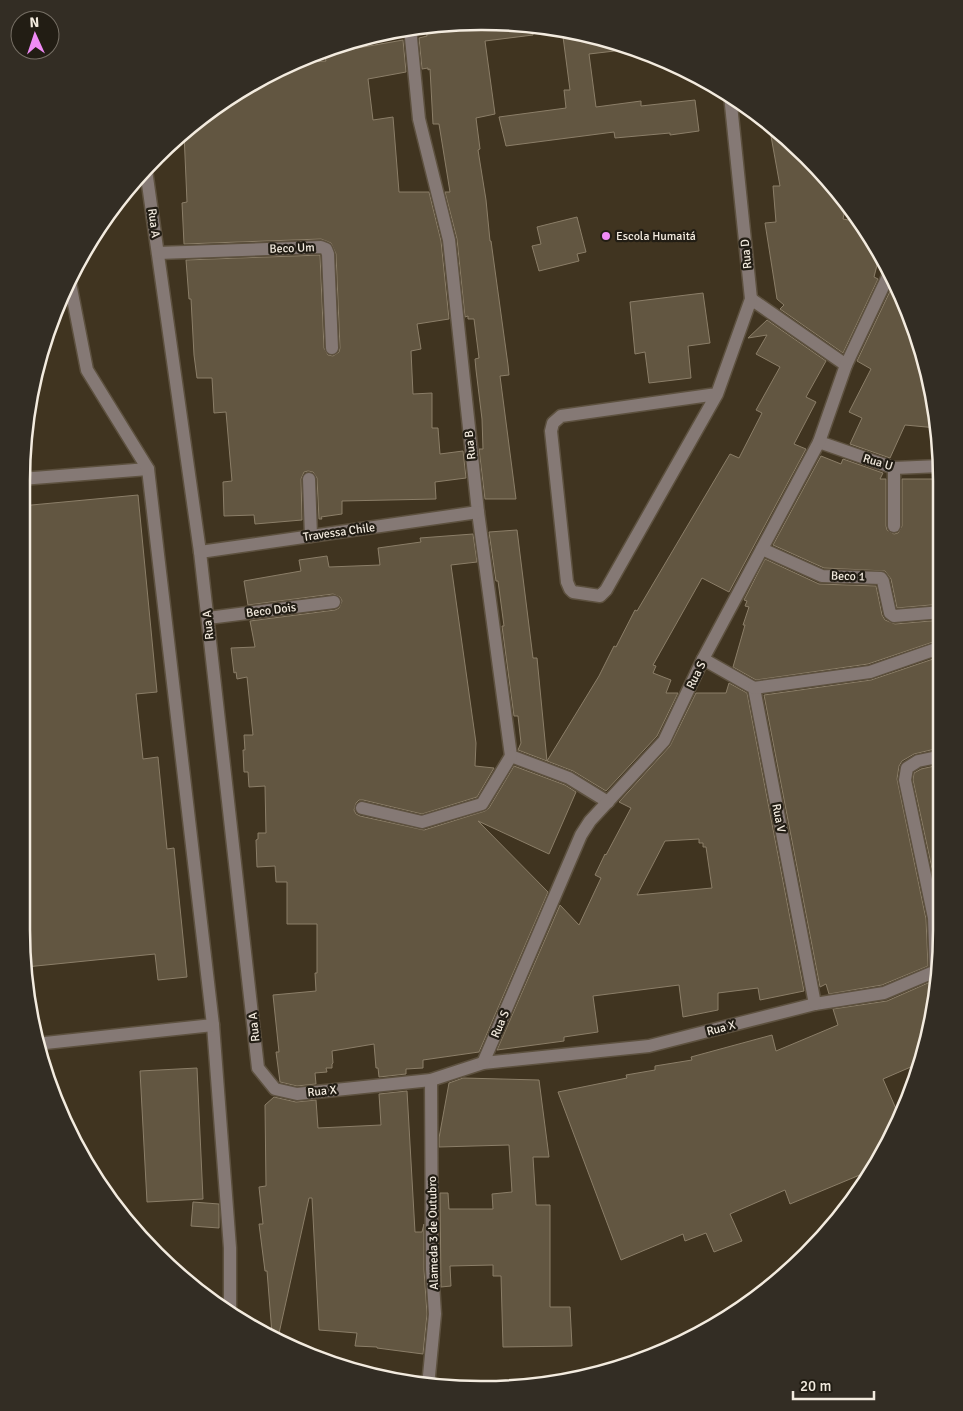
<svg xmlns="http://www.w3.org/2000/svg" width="963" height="1411" font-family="Signika,sans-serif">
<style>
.building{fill:#625641;stroke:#8b7e68;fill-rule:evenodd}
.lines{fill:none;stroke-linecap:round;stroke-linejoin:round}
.minor-casing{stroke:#5d513f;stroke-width:15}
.minor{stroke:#857975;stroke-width:12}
.poi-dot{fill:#f08bf6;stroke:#221d14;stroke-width:2}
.labels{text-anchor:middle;stroke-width:4.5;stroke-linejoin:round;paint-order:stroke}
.street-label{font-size:12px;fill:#f3ebdf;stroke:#221d14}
.poi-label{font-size:12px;fill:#f3ebdf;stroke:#221d14;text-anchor:start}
.rim{fill:none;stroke:#f3ebdf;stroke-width:2.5}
</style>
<rect width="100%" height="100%" fill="#403420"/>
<g class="building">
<polygon points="482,21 533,26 533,35 485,41 495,114 476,118 480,149 478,150 486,200 490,241 491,241 508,365 509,375 500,376 516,499 485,499 479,449 483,449 482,419 476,370 475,359 479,358 474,319 468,319 468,316 465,317 457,239 445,192 450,192 439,124 433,124 430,69 428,70 428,68 422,69 419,38 427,36 426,27"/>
<polygon points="562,29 572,30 632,49 589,54 596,107 641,101 641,106 695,100 699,131 670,135 670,133 615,138 614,132 506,146 499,117 566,108 564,90 570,90"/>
<polygon points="403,40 406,72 368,79 373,120 393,117 399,192 429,192 441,241 449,319 417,324 421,349 411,351 413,394 432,393 432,428 438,428 440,454 463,451 466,478 435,482 436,499 342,501 342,514 321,517 322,519 319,519 317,478 313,472 308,471 304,472 301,479 302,520 255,524 254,515 224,516 223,482 232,481 226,412 214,413 212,378 197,378 194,355 191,299 189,299 186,260 320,255 324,348 328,355 333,356 339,352 340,348 336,254 331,243 321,239 184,244 182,203 187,202 184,133 226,99 292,63 326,61 324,54"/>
<polygon points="769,125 807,156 845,209 843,219 854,221 879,257 874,277 878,279 843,353 780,309 784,305 777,299 765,223 776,222 773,186 780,186"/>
<polygon points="577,217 586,252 577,254 579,261 539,271 532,246 541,244 537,227"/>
<polygon points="892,287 898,290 933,392 937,428 905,425 890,458 850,444 862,418 849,412 871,369 857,361"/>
<polygon points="703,293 710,343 688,346 691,378 649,383 645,352 635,354 630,302"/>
<polygon points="767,320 826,361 806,397 816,402 794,444 806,449 729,592 702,578 653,665 656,666 653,673 671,680 666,693 678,693 657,736 606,791 573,771 547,761 599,676 614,646 616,647 635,610 637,611 730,454 739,458 762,413 756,410 780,367 756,354 767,335 748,338"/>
<polygon points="821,456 841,464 843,459 883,473 880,479 886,479 886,526 887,530 894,534 898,533 902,526 902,479 936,479 936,482 942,482 942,604 897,608 891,579 885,571 824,568 773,545"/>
<polygon points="138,495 157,692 136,694 143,759 158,757 167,849 174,848 187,977 158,980 155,954 26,967 21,930 21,506"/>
<polygon points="517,530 533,658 537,658 547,761 518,750 521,743 518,716 514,716 502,626 504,626 498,581 496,581 489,532"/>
<polygon points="473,534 477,562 451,565 476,743 475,766 494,768 477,797 422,814 363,800 359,800 356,803 354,810 356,814 360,816 424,830 485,811 489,808 514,766 565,785 576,792 549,854 478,821 548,892 479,1052 423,1060 423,1068 406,1069 406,1074 379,1077 378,1068 376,1068 374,1044 332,1051 333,1063 332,1064 332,1068 326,1068 327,1072 315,1073 316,1084 297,1086 280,1082 276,1052 279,1052 273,995 316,991 315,973 317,973 317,924 287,924 287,882 276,882 275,866 257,867 256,840 258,839 258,833 266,833 265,786 249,787 248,772 244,772 243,750 245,750 244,735 253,735 247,677 237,679 236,672 234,673 231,648 255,647 250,621 335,610 339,608 342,601 340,597 333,594 248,605 244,581 301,571 299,560 327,556 329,567 380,565 378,548 421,542 420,538"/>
<polygon points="765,559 819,584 876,586 882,615 885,620 895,624 942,620 942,639 868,664 756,680 733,667 745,625 743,625 749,607 745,606 747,601 744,600"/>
<polygon points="942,656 942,734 937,735 939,746 935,746 935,749 914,754 902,761 899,766 897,779 926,919 928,966 882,985 829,994 826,984 820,987 764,695 871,680"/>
<path d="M729,683l18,10 57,298 -44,9 -2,-12 -40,5v17l-35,7 -4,-32 -86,11 5,36 -34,5v4l-67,9 63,-145 19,20 22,-47 -6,-3 10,-21 1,1 25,-47 -12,-6 51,-56 26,-53h30zM699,839v4h4v4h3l6,41 -75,7 28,-54z"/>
<polygon points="939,765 942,778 942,915 913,780 914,773 921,769"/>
<polygon points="937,979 933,1020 920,1063 883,1079 900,1118 871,1172 867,1172 790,1204 785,1190 730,1214 742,1241 714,1252 706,1233 685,1241 683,1234 621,1260 558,1092 627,1078 626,1075 655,1070 655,1066 692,1060 691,1057 772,1035 776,1051 838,1025 833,1009 887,1001"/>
<polygon points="197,1068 203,1199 147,1202 140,1071"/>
<polygon points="463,1078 539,1080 549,1157 533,1157 536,1205 550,1205 550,1307 570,1307 572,1346 503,1347 501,1276 493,1276 493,1265 450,1266 451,1286 441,1287 440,1193 448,1193 449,1209 493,1209 492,1194 512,1192 509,1145 439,1147 439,1138 449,1083"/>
<polygon points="407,1091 415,1232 422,1232 424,1224 424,1270 427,1314 423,1354 377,1348 377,1347 355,1346 357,1333 319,1330 312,1198 309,1198 278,1338 272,1334 267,1271 265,1271 259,1224 263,1224 259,1187 266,1186 265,1105 274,1097 296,1102 316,1100 318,1128 381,1125 379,1094"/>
<polygon points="193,1202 219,1204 219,1228 191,1226"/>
</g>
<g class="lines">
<g class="minor-casing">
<g id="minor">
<polyline points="410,28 419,119 449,240 478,512 511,756 569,778 608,802"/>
<polyline points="146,170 200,552 258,1068 275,1089 297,1094 431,1080 483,1063 649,1046 815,1004 884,993 936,971 934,918 905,780 907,768 918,761 942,756"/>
<polyline points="158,253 321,247 326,249 328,254 332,348"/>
<polyline points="751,299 846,365"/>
<polyline points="717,394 561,416 553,423 551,431 567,582 570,589 573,592 600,596 606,590 717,394 751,299 730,95"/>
<polyline points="819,442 894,468 940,466"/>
<polyline points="21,479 148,469"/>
<polyline points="309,479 311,536"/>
<polyline points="894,526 894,468"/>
<polyline points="762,549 822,576 881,578 883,581 890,613 894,616 942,612"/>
<polyline points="200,552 478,512"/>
<polyline points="208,618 334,602"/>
<polyline points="703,659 754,688 815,1004"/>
<polyline points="754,688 870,672 942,647"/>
<polyline points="362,808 422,822 482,804 511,756"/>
<polyline points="213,1025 230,1248 230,1308"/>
<polyline points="36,1044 213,1025 148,469 87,370 69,278"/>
<polyline points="483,1063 581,835 590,821 664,741 703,659 819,442 846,365 890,272"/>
<polyline points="428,1386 435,1314 432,1269 431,1080"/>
</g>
</g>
<use href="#minor" class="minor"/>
</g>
<circle class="poi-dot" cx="606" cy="236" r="5"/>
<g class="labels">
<g class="street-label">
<text transform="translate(154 223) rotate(82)" y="4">Rua A</text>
<text transform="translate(292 248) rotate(-2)" y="4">Beco Um</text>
<text transform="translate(746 254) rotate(-96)" y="4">Rua D</text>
<text transform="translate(470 445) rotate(-96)" y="4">Rua B</text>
<text transform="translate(878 462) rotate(17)" y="4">Rua U</text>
<text transform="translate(339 532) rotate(-8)" y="4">Travessa Chile</text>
<text transform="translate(848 576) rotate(2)" y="4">Beco 1</text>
<text transform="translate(271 610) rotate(-7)" y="4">Beco Dois</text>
<text transform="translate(208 625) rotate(-96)" y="4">Rua A</text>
<text transform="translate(696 675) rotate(-64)" y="4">Rua S</text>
<text transform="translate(779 818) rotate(79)" y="4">Rua V</text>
<text transform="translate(500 1024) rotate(-67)" y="4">Rua S</text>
<text transform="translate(254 1027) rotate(-96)" y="4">Rua A</text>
<text transform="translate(721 1028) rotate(-14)" y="4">Rua X</text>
<text transform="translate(322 1091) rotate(-6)" y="4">Rua X</text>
<text transform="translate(433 1233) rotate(-91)" y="4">Alameda 3 de Outubro</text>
</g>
<g class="poi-label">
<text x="616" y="240">Escola Humaitá</text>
</g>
</g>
<path d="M0 0H963V1411H0ZM481 30H482A451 451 0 0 1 933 481V930A451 451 0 0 1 482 1381H481A451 451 0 0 1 30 930V481A451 451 0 0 1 481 30Z" fill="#332d24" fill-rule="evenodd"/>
<path class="rim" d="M481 30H482A451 451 0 0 1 933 481V930A451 451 0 0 1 482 1381H481A451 451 0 0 1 30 930V481A451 451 0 0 1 481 30Z"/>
<g transform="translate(35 35) rotate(357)"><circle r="24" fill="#221d14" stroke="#766f65"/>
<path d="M0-4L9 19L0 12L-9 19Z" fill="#f08bf6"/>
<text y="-8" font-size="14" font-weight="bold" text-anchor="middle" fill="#f3ebdf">N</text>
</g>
<path d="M793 1391v8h81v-8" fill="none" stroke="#f3ebdf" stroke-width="2.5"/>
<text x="800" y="1391" font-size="15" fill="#f3ebdf" stroke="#221d14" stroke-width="4" paint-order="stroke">20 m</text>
</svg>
